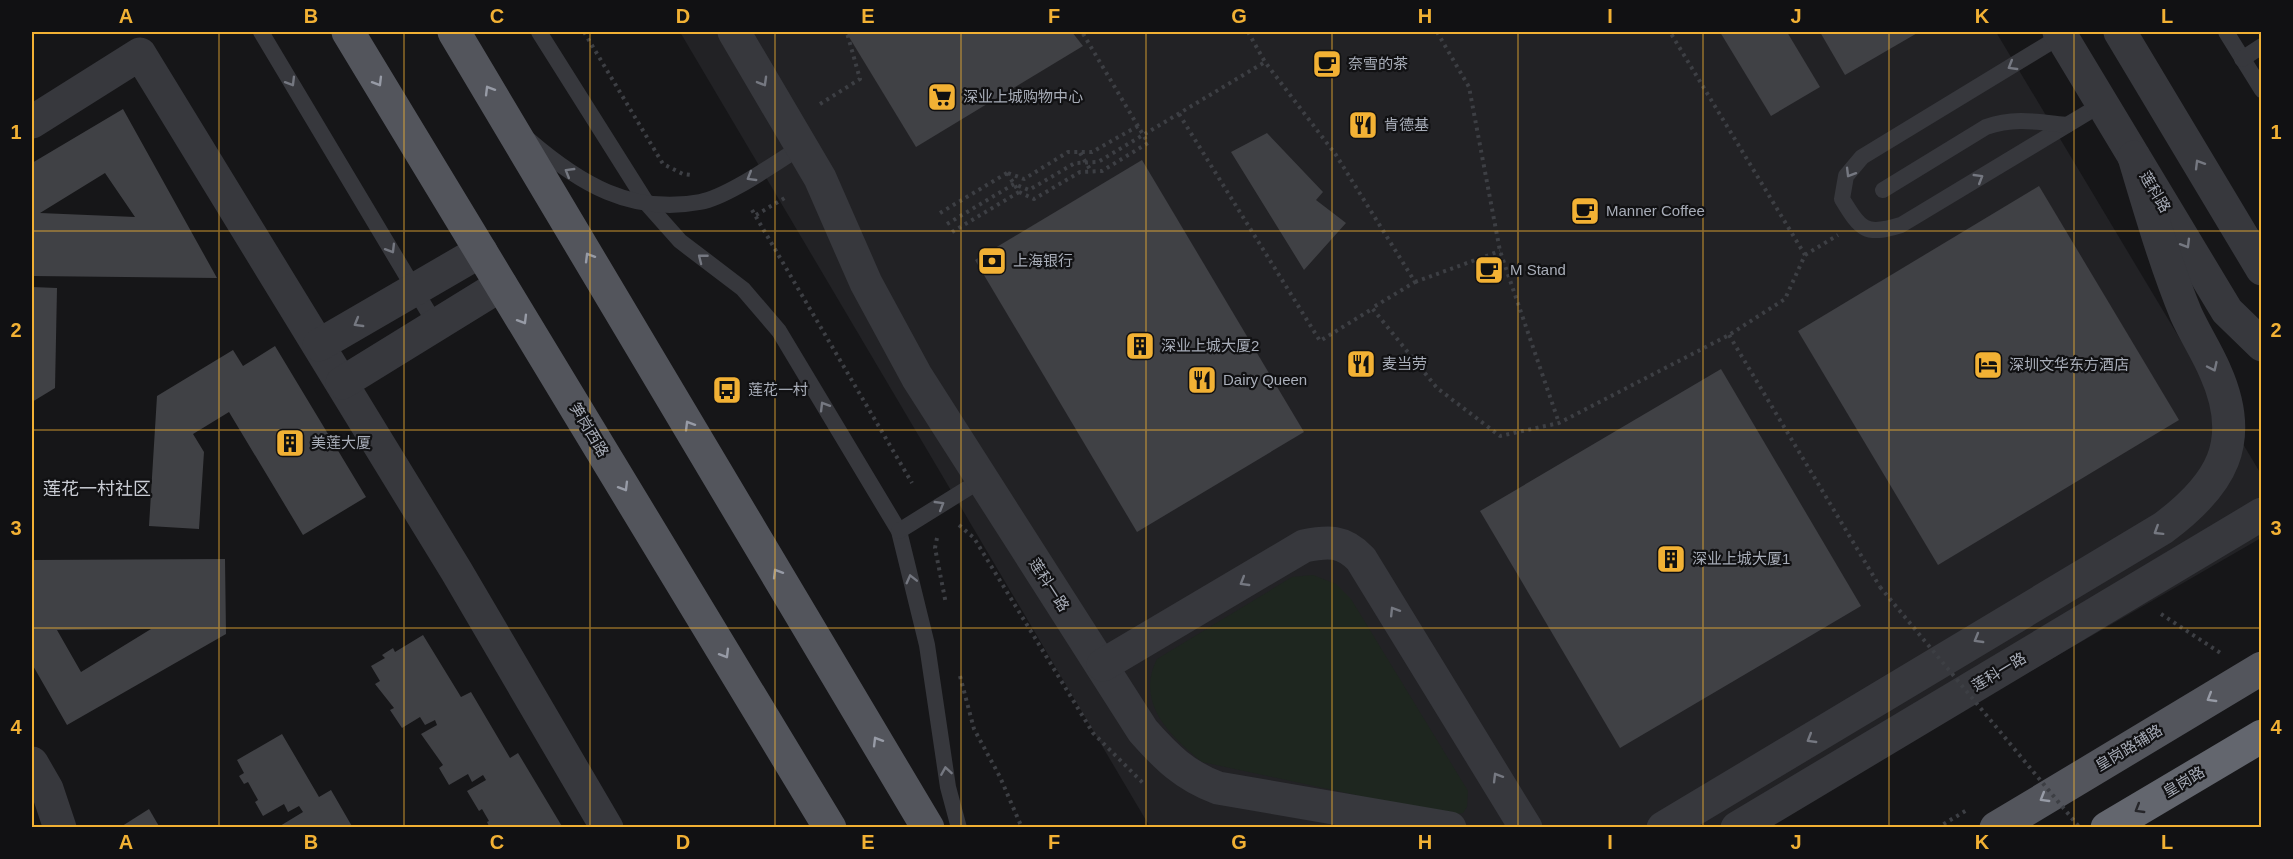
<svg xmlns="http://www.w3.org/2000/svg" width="2293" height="859" font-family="Arial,'Noto Sans SC',sans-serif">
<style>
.built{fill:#222225}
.green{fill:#1e261f}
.building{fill:#404145;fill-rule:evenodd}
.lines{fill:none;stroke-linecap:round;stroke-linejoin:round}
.path{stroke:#3d3f44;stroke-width:4;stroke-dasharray:3 4.5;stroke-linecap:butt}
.lane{stroke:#37383d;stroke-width:16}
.street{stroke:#37383d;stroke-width:33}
.primary{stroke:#53555c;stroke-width:33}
.highway{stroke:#63666e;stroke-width:33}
.path-bridge{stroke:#3d3f44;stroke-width:4;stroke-dasharray:3 4.5;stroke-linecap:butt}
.oneway{stroke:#757881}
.oneway2{stroke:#979ba6}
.oneway3{stroke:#26262a}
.grid{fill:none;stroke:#f2b134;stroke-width:1.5;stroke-opacity:0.55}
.labels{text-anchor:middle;stroke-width:4.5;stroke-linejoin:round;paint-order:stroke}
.poi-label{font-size:15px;fill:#a8adb8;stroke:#111113;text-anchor:start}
.street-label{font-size:15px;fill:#a8adb8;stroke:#111113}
.quarter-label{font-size:18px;fill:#c9ccd4;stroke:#111113}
.neatline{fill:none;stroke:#f2b134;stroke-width:2}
.grid-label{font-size:20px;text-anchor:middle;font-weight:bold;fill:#f2b134}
</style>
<rect width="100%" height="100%" fill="#161618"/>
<polygon class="built" points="680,32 1996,32 2261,474 2261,538 1761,827 1150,827"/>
<path class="green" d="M1313,575l23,9 15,15 117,192 -1,16 -4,6 -14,2 -247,-53c-32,-26 -67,-59 -45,-103l135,-82z"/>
<g class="building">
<polygon points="846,32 1072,32 1083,46 916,147"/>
<polygon points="1720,32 1787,32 1820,87 1771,116"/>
<polygon points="1820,32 1919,32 1845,75"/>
<path d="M123,109l94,169 -185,-2v-113zM105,173l30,44 -95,-4z"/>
<polygon points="1267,133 1323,192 1316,200 1346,223 1304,270 1231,152"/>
<polygon points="1142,160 1304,432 1137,532 975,260"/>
<polygon points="2039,186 2179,420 1938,565 1798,331"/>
<polygon points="32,287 57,288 55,388 32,402"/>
<polygon points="275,346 366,497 303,535 229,412 193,434 204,452 199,529 149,526 157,396 233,350 243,366"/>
<polygon points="1721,369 1861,606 1620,748 1480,511"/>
<path d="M225,559l1,75 -159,91 -35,-61v-104zM151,629l-70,43 -24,-42z"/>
<polygon points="423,635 461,697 471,692 510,758 518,753 563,828 490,828 487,822 489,821 482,809 479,811 467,791 486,780 483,775 472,782 468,774 449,785 439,768 443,765 421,734 437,725 435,720 425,725 420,717 402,728 390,710 394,708 375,684 380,681 371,666 385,658 382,655 393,648 395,652"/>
<polygon points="282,734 319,797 331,790 353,828 281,828 280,826 303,812 299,806 288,812 284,804 263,816 255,802 258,800 248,782 244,784 239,776 244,773 237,760"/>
<polygon points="149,809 160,828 119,828"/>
</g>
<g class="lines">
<g class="path">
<polyline points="584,32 663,164 683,174 691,175"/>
<polyline points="1248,32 1265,62 1336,155 1415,282 1372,308 1437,388 1500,436 1559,423 1729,335 1785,299 1805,255 1670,32"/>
<polyline points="1437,32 1469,87 1500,251 1559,423"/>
<polyline points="820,104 860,79 847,33"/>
<polyline points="1179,114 1320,341 1372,309"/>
<polyline points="1080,153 1091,171"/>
<polyline points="1007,173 1019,192 1034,199 1080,172 1102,171 1148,143 1082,32"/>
<polyline points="1008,173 1024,179 1068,152 1092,152 1138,126"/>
<polyline points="752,210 912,483"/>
<polyline points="940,213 1007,173"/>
<polyline points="756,215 788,196"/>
<polyline points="947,224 1014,184 1029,190 1075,163 1098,162 1265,62"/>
<polyline points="952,232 1019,192"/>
<polyline points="1805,255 1838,235"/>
<polyline points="1415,282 1500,251"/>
<polyline points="1729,335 1880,587"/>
<polyline points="959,525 974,538 1093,733 1143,783"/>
<polyline points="937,538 935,548 946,604"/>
<polyline points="2161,614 2222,654"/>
<polyline points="960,676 974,729 1000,777 1022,828"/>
<polyline points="1937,828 1967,810"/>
</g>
<g class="lane">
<polyline points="261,32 436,325"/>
<polyline points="539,32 648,205 680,241 743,289 779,331 899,531 927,645 948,787 959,828"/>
<polyline points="2226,32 2262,90"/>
<path d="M2061,36l-199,121 -16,19 -4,23c19,31 23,37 59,26l201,-121"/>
<polyline points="2242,59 2262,46"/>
<path d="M529,140c50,43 102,75 171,62 28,-5 75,-39 101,-55"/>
<path d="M1883,190l103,-63c28,-10 52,-5 81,-2"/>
<polyline points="899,531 981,480"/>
</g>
<g class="street">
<path d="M734,32l86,146 46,105 51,94 226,354c23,26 42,45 75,57l232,40"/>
<polyline points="2059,32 2227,311 2262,345"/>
<polyline points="2120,32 2262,269"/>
<polyline points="32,122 140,54 457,572 607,828"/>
<polyline points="319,345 481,251"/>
<polyline points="342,383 501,285"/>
<path d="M1103,665l201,-119c24,-5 39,-6 57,13l165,269"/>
<polyline points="32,763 47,789 60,828"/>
<path d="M1663,828l500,-300c58,-43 84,-86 52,-157 -8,-19 -20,-37 -29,-57 -21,-51 -36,-104 -52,-157"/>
<polyline points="1737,828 2262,514"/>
</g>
<g class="primary">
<polyline points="348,32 830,828"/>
<polyline points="454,32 928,828"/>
<polyline points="1996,828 2262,668"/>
</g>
<polyline class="highway" points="2107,828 2262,736"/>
<polyline class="path-bridge" points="1880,587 2080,828"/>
</g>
<defs><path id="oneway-chevron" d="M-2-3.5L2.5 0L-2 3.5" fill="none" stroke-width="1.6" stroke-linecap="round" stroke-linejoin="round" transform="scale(1.5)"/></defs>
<g class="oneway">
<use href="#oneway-chevron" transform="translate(2012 66) rotate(149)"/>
<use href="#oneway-chevron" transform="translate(291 82) rotate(59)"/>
<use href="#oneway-chevron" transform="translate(763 82) rotate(60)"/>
<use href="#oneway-chevron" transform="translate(2199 164) rotate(-121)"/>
<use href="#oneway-chevron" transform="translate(569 172) rotate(-149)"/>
<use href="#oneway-chevron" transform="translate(1850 173) rotate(121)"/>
<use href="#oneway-chevron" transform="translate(751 177) rotate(149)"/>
<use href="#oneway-chevron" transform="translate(1979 178) rotate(-31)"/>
<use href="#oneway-chevron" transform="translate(2186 244) rotate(59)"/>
<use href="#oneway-chevron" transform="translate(391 249) rotate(59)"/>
<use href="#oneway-chevron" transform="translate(702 258) rotate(-142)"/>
<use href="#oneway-chevron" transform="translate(358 323) rotate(150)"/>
<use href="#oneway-chevron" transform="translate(2213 367) rotate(65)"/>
<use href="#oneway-chevron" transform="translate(824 406) rotate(-121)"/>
<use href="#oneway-chevron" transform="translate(940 505) rotate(-31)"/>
<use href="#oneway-chevron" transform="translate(2158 531) rotate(148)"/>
<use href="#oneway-chevron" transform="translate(911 579) rotate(-104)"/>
<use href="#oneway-chevron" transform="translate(1244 582) rotate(149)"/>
<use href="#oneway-chevron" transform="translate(1394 611) rotate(-122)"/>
<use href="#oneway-chevron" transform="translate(1978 639) rotate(150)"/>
<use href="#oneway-chevron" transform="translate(1811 739) rotate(149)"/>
<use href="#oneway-chevron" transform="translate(946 771) rotate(-99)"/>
<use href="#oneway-chevron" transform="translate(1497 777) rotate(-121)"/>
</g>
<g class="oneway2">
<use href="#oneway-chevron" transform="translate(378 82) rotate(59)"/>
<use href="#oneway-chevron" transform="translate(489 90) rotate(-121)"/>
<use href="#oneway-chevron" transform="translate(589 257) rotate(-121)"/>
<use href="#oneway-chevron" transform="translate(523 320) rotate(59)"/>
<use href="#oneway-chevron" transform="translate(689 425) rotate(-121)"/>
<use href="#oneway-chevron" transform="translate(624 487) rotate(59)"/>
<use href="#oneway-chevron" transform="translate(777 573) rotate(-121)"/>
<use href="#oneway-chevron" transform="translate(725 654) rotate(59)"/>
<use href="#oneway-chevron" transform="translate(2211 698) rotate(149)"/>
<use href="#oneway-chevron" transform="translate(877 741) rotate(-121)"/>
<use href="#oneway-chevron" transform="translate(2044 798) rotate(149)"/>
</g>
<use class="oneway3" href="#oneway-chevron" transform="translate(2139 809) rotate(149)"/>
<path class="grid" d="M219,32v796M404,32v796M590,32v796M775,32v796M961,32v796M1146,32v796M1332,32v796M1518,32v796M1703,32v796M1889,32v796M2074,32v796M32,231h2230M32,430h2230M32,628h2230"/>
<defs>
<g id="cafe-square" transform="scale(1.5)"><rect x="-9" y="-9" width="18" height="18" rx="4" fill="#f2b134" stroke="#111113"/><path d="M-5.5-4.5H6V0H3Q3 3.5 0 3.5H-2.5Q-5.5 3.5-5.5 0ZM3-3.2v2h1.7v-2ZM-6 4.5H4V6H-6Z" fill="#111"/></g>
<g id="supermarket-square" transform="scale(1.5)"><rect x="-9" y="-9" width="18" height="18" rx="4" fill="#f2b134" stroke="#111113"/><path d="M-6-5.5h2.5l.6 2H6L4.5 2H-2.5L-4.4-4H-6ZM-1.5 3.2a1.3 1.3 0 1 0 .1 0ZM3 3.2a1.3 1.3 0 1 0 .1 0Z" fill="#111"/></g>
<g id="restaurant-square" transform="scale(1.5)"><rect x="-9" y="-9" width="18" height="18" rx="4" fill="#f2b134" stroke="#111113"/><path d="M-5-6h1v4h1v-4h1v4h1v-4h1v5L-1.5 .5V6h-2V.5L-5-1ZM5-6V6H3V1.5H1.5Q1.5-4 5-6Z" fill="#111"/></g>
<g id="bank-square" transform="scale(1.5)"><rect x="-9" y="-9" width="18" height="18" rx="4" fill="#f2b134" stroke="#111113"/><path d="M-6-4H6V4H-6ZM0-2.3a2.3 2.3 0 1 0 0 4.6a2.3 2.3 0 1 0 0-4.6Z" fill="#111"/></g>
<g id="building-square" transform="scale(1.5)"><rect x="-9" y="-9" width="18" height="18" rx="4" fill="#f2b134" stroke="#111113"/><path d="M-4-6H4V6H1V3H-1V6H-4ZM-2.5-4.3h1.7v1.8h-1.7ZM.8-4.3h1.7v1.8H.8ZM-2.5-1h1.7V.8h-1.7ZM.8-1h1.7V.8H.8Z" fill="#111"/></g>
<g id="hotel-square" transform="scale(1.5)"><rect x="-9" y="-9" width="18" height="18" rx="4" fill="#f2b134" stroke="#111113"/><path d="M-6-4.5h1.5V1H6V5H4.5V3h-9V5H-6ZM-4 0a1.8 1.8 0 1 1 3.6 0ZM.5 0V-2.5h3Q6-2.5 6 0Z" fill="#111"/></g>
<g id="bus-square" transform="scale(1.5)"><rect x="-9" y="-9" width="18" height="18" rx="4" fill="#f2b134" stroke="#111113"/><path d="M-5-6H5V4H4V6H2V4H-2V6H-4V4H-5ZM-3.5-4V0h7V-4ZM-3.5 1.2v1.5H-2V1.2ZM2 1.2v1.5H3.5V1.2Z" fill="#111"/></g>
</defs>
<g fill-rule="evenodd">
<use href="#cafe-square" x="1327" y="64"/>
<use href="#supermarket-square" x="942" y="97"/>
<use href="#restaurant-square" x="1363" y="125"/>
<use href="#cafe-square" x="1585" y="211"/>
<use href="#bank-square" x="992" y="261"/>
<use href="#cafe-square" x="1489" y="270"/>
<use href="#building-square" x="1140" y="346"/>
<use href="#restaurant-square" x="1361" y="364"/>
<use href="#hotel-square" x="1988" y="365"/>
<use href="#restaurant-square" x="1202" y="380"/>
<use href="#bus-square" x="727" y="390"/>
<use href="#building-square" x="290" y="443"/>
<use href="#building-square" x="1671" y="559"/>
</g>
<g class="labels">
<g class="poi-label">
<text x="1348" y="69">奈雪的茶</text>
<text x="963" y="102">深业上城购物中心</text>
<text x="1384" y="130">肯德基</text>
<text x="1606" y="216">Manner Coffee</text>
<text x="1013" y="266">上海银行</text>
<text x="1510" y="275">M Stand</text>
<text x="1161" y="351">深业上城大厦2</text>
<text x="1382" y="369">麦当劳</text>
<text x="2009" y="370">深圳文华东方酒店</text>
<text x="1223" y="385">Dairy Queen</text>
<text x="748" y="395">莲花一村</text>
<text x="311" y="448">美莲大厦</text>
<text x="1692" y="564">深业上城大厦1</text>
</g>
<g class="street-label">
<text transform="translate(2155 192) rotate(59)" y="5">莲科路</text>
<text transform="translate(589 430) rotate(59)" y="5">笋岗西路</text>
<text transform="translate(1049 585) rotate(57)" y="5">莲科一路</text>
<text transform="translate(1999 672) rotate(-31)" y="5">莲科一路</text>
<text transform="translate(2129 748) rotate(-31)" y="5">皇岗路辅路</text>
<text transform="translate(2184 782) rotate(-31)" y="5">皇岗路</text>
</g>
<g class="quarter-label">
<text x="97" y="495">莲花一村社区</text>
</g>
</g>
<rect width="2293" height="859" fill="none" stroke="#111113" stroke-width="66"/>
<rect x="33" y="33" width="2227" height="793" class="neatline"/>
<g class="grid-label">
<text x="126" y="23">A</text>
<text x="311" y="23">B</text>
<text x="497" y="23">C</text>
<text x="683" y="23">D</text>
<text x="868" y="23">E</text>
<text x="1054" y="23">F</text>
<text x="1239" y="23">G</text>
<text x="1425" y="23">H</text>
<text x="1610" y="23">I</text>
<text x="1796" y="23">J</text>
<text x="1982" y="23">K</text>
<text x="2167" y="23">L</text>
<text x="16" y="139">1</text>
<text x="2276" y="139">1</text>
<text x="16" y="337">2</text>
<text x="2276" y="337">2</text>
<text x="16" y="535">3</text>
<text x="2276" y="535">3</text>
<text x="16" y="734">4</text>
<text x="2276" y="734">4</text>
<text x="126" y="849">A</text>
<text x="311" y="849">B</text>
<text x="497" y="849">C</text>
<text x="683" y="849">D</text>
<text x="868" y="849">E</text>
<text x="1054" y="849">F</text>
<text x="1239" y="849">G</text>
<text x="1425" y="849">H</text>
<text x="1610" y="849">I</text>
<text x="1796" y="849">J</text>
<text x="1982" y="849">K</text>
<text x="2167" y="849">L</text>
</g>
</svg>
